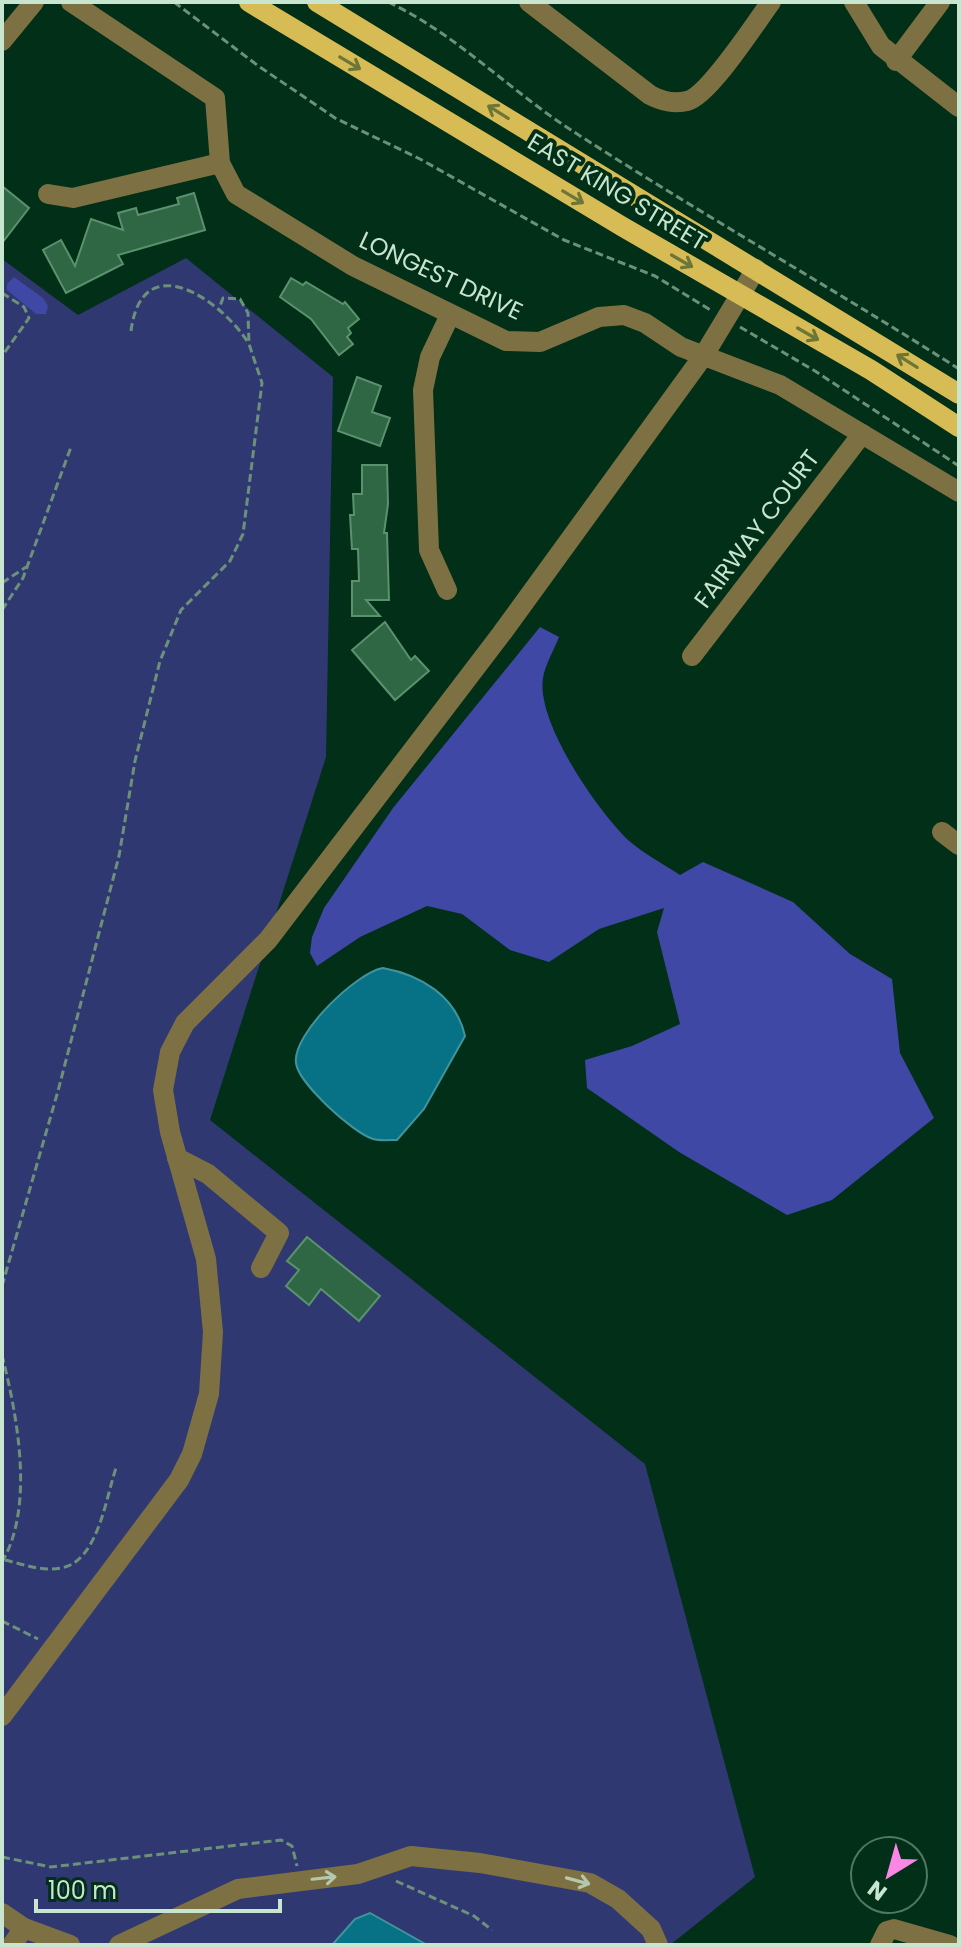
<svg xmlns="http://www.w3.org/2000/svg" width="961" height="1947" font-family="Poppins,sans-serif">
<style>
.green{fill:#303872}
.forest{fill:#3f48a4}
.water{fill:#077285;stroke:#41949c;stroke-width:2}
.building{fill:#2f6745;stroke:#5a926e;stroke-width:2}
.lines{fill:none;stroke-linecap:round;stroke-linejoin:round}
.path{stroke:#6c917a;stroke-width:3;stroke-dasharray:8 4;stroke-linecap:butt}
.minor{stroke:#7d7143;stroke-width:20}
.major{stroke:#d7bc56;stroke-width:20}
.oneway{stroke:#6c7636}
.oneway2{stroke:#b5c8ad}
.labels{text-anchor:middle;stroke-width:8;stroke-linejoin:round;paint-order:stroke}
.street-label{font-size:24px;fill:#c8e5d0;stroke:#012f17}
</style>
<rect width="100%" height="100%" fill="#012f17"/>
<polygon class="green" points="186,258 333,377 326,757 210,1120 645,1464 755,1877 670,1945 2,1945 2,259 78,315"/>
<g class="forest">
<polygon points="14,277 43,298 48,306 46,314 36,314 7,290 7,284"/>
<path d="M540,627l19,10c-5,13 -14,28 -16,41 -7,44 54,132 85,162 15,13 35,24 52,35l23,-13 90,40 57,52 42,25 8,74 34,65 -102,82 -45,15 -108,-63 -92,-64 -2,-28 47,-14 48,-22 -23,-92 7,-24 -65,21 -50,33 -39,-12 -48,-36 -35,-8 -67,31 -43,29 -7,-13 2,-16 12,-29 69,-100z"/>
</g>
<g class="water">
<path d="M383,968c38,7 73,28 82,68l-41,73 -27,31c-8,0 -17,1 -24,-1 -20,-6 -75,-56 -77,-76 -4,-29 61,-91 87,-95z"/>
<polygon points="370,1913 427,1945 332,1945 355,1919"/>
</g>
<g class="building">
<polygon points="2,186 29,208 2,243"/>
<polygon points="194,193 205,230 118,255 123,264 66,293 43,250 61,240 75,266 91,219 123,230 118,213 136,208 138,215 179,204 177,198"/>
<polygon points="291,278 303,285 306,282 343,304 345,302 359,319 348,328 351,333 347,337 353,344 339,355 311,319 280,297"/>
<polygon points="357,377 381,386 372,412 390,418 380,446 338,431"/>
<polygon points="362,465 387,465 388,504 384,533 387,533 389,600 366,600 380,616 352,616 352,581 359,581 358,549 352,549 350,515 354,515 353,494 362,494"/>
<polygon points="385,622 411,660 415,656 429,671 395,700 352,650"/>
<polygon points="307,1237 380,1296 359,1321 321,1289 309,1305 286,1286 299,1270 287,1261"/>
</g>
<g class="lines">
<g class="path">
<polyline points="174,2 257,65 335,118 420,159 564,240 655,276 712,311"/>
<path d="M388,2c68,32 120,87 183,128 128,83 260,157 388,239"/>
<polyline points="2,293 24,307 29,318 2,356"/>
<polyline points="740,327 815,371 959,466"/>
<path d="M131,331c11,-86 91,-31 118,13"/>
<polyline points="2,583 26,567"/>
<polyline points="2,610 23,578 71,447"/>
<polyline points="2,1286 58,1091 119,856 135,761 160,661 181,610 230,561 243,534 262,383 249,344 248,313 240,299 223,298 219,309"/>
<path d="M2,1355c15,60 33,151 0,207"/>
<path d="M5,1560c17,4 38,12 56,8 37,-6 45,-71 55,-100"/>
<polyline points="2,1621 38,1639"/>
<polyline points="2,1857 51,1867 281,1840 292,1846 297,1866"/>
<polyline points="396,1881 474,1916 492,1930"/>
</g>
<g class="minor">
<polyline points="71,2 215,98 220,163 236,194 353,266 506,341 540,342 599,317 624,315 645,323 681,347 780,385 959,492"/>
<path d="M529,2l121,93c11,6 25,9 37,6 22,-5 69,-79 84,-99"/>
<polyline points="854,2 881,46 959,107"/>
<polyline points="2,41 34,2"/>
<polyline points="896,61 940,2"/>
<polyline points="48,194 73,198 220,163"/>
<polyline points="447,590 429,550 423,390 430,357 450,315"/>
<polyline points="692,656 862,434"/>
<polyline points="942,832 959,845"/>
<polyline points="177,1158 208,1174 279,1233 261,1268"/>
<polyline points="2,1716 179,1480 192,1454 209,1394 213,1332 206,1259 170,1132 163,1090 170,1052 185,1023 268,940 502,633 704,355 756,269"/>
<polyline points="2,1913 24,1928 12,1945"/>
<polyline points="24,1928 70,1945"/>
<polyline points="119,1945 238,1889 358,1874 411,1856 480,1863 590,1883 618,1899 651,1929 658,1945"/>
<polyline points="880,1945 887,1931 894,1929 950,1945"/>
</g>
<g class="major">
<polyline points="249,2 623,227 871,370 959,427"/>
<polyline points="317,2 959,394"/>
</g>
</g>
<defs><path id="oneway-shaft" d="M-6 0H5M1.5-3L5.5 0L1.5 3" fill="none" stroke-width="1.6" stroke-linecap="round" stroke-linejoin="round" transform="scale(2)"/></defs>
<g class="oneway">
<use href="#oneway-shaft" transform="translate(350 63) rotate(31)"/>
<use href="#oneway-shaft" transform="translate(498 112) rotate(-148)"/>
<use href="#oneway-shaft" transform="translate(573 197) rotate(31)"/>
<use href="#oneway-shaft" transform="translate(682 261) rotate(30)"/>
<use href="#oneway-shaft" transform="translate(808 334) rotate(30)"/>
<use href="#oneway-shaft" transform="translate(907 361) rotate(-148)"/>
</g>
<g class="oneway2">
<use href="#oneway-shaft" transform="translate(324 1878) rotate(-6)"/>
<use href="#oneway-shaft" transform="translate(578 1881) rotate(15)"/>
</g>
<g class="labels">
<g class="street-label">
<text transform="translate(617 192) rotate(31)" y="8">EAST KING STREET</text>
<text transform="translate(441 276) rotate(25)" y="8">LONGEST DRIVE</text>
<text transform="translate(757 529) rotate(-53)" y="8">FAIRWAY COURT</text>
</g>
</g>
<rect width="961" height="1947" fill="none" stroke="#c8e5d0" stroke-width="8"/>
<g transform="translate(889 1875) rotate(217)"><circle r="38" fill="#012f17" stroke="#517861" stroke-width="2"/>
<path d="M0-6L14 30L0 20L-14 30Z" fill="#fb87e5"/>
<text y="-12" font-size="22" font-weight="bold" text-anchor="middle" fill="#c8e5d0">N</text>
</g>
<path d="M36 1899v12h244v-12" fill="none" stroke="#c8e5d0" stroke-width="4"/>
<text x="48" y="1899" font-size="24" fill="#c8e5d0" stroke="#012f17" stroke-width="6" paint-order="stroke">100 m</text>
</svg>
